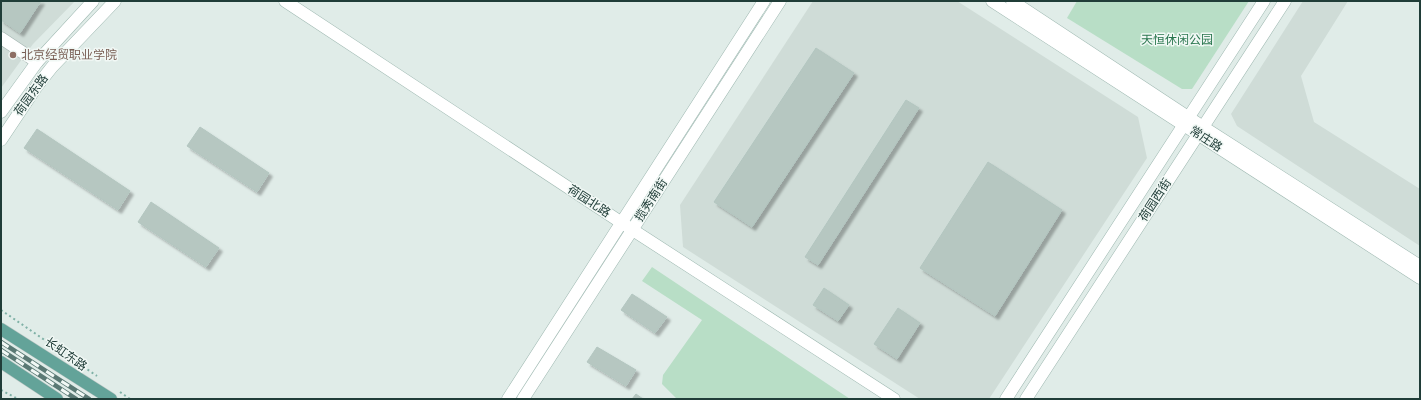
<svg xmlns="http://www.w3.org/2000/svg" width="1421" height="400" font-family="'Archivo Narrow','Noto Sans SC',sans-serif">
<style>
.built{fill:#cfdcd7}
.green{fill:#b8dec6}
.building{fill:#b6c7c1;stroke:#b3c6c0;filter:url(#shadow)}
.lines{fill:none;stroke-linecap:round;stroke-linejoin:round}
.street-casing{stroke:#a3b4b0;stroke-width:13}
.secondary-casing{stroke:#9eb8b1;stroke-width:13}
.primary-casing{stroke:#c1c9c7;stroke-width:13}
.path{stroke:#7fb1a6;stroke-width:2;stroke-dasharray:2 3;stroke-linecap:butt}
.street{stroke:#fff;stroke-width:12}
.secondary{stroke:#fff;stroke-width:12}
.primary{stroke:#63a399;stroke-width:12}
.rail-casing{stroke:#5a7974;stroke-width:4.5}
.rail{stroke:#f1f8f5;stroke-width:3;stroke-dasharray:9;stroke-linecap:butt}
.education-dot{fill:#8d6e63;stroke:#f1f8f5;stroke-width:1.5}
.labels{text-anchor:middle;stroke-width:3;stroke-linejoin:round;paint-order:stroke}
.park-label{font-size:12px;fill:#29764e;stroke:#f1f8f5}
.education-label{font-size:12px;fill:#785e54;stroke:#f1f8f5;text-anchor:start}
.street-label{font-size:12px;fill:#203d38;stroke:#f1f8f5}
</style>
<defs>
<filter id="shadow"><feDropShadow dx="3.5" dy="3.5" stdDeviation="1" flood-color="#0004"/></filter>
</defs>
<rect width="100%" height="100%" fill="#e0ece8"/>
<g class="built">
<polygon points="1,1 75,1 33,44 1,88"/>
<polygon points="813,1 957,1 1138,117 1147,158 989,399 920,399 683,247 680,205"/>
<polygon points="1303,1 1348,1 1301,76 1314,122 1420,189 1420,246 1237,126 1231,114"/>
</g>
<g class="green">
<polygon points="1077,1 1249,1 1192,89 1182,89 1067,18"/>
<polygon points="652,267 850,399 677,399 662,384 663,375 702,320 642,281"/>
</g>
<g class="building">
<polygon points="1,1 41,1 20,33 1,20"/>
<polygon points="816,48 854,73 752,227 714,202"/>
<polygon points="906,100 919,108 818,265 805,257"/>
<polygon points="200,127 269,173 257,192 187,146"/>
<polygon points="37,129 130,191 118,210 24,148"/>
<polygon points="988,162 1062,210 995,316 920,268"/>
<polygon points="151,202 219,248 206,267 138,222"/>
<polygon points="824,288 849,305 838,321 813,305"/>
<polygon points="632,294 667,317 655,333 621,310"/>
<polygon points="898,308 920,323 897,359 874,344"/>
<polygon points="597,347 636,370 626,386 587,362"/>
<polygon points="636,394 643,399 632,399"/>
</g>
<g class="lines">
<g class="street-casing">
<polyline id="street" points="1,38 37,62"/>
</g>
<g class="secondary-casing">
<g id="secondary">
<polyline points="285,1 622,223 894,399"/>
<polyline points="992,1 1420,278"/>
<polyline points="1012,1 1203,127 1420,266"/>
<polyline points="1,112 37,62 93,1"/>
<polyline points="1,140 37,86 52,67 115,1"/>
<polyline points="508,399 764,1"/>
<polyline points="523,399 780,1"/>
<polyline points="1006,399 1264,1"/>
<polyline points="1026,399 1285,1"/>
</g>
</g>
<g class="primary-casing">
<g id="primary">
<polyline points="1,329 111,399"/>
<polyline points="1,362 57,399"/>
</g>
</g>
<g class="path">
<polyline points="1,310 97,376"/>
<polyline points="1,390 18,399"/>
<polyline points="120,392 130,399"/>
</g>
<use href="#street" class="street"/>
<use href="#secondary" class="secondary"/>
<use href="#primary" class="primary"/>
<g class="rail-casing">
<g id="rail">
<polyline points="1,342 89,399"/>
<polyline points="1,350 76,399"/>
</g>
</g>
<use href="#rail" class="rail"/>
</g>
<circle class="education-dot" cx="13" cy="55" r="4"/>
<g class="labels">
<g class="park-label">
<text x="1177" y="44">天恒休闲公园</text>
</g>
<g class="education-label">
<text x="21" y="59">北京经贸职业学院</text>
</g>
<g class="street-label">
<text transform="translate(31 95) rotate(-54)" y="4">荷园东路</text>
<text transform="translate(1206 139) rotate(33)" y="4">常庄路</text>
<text transform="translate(651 200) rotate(-57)" y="4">揽秀南街</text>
<text transform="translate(1155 200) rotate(-57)" y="4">荷园西街</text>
<text transform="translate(589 201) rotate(33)" y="4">荷园北路</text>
<text transform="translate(66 354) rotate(35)" y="4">长虹东路</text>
</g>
</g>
<rect width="1421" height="400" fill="none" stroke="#203d38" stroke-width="4"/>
</svg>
